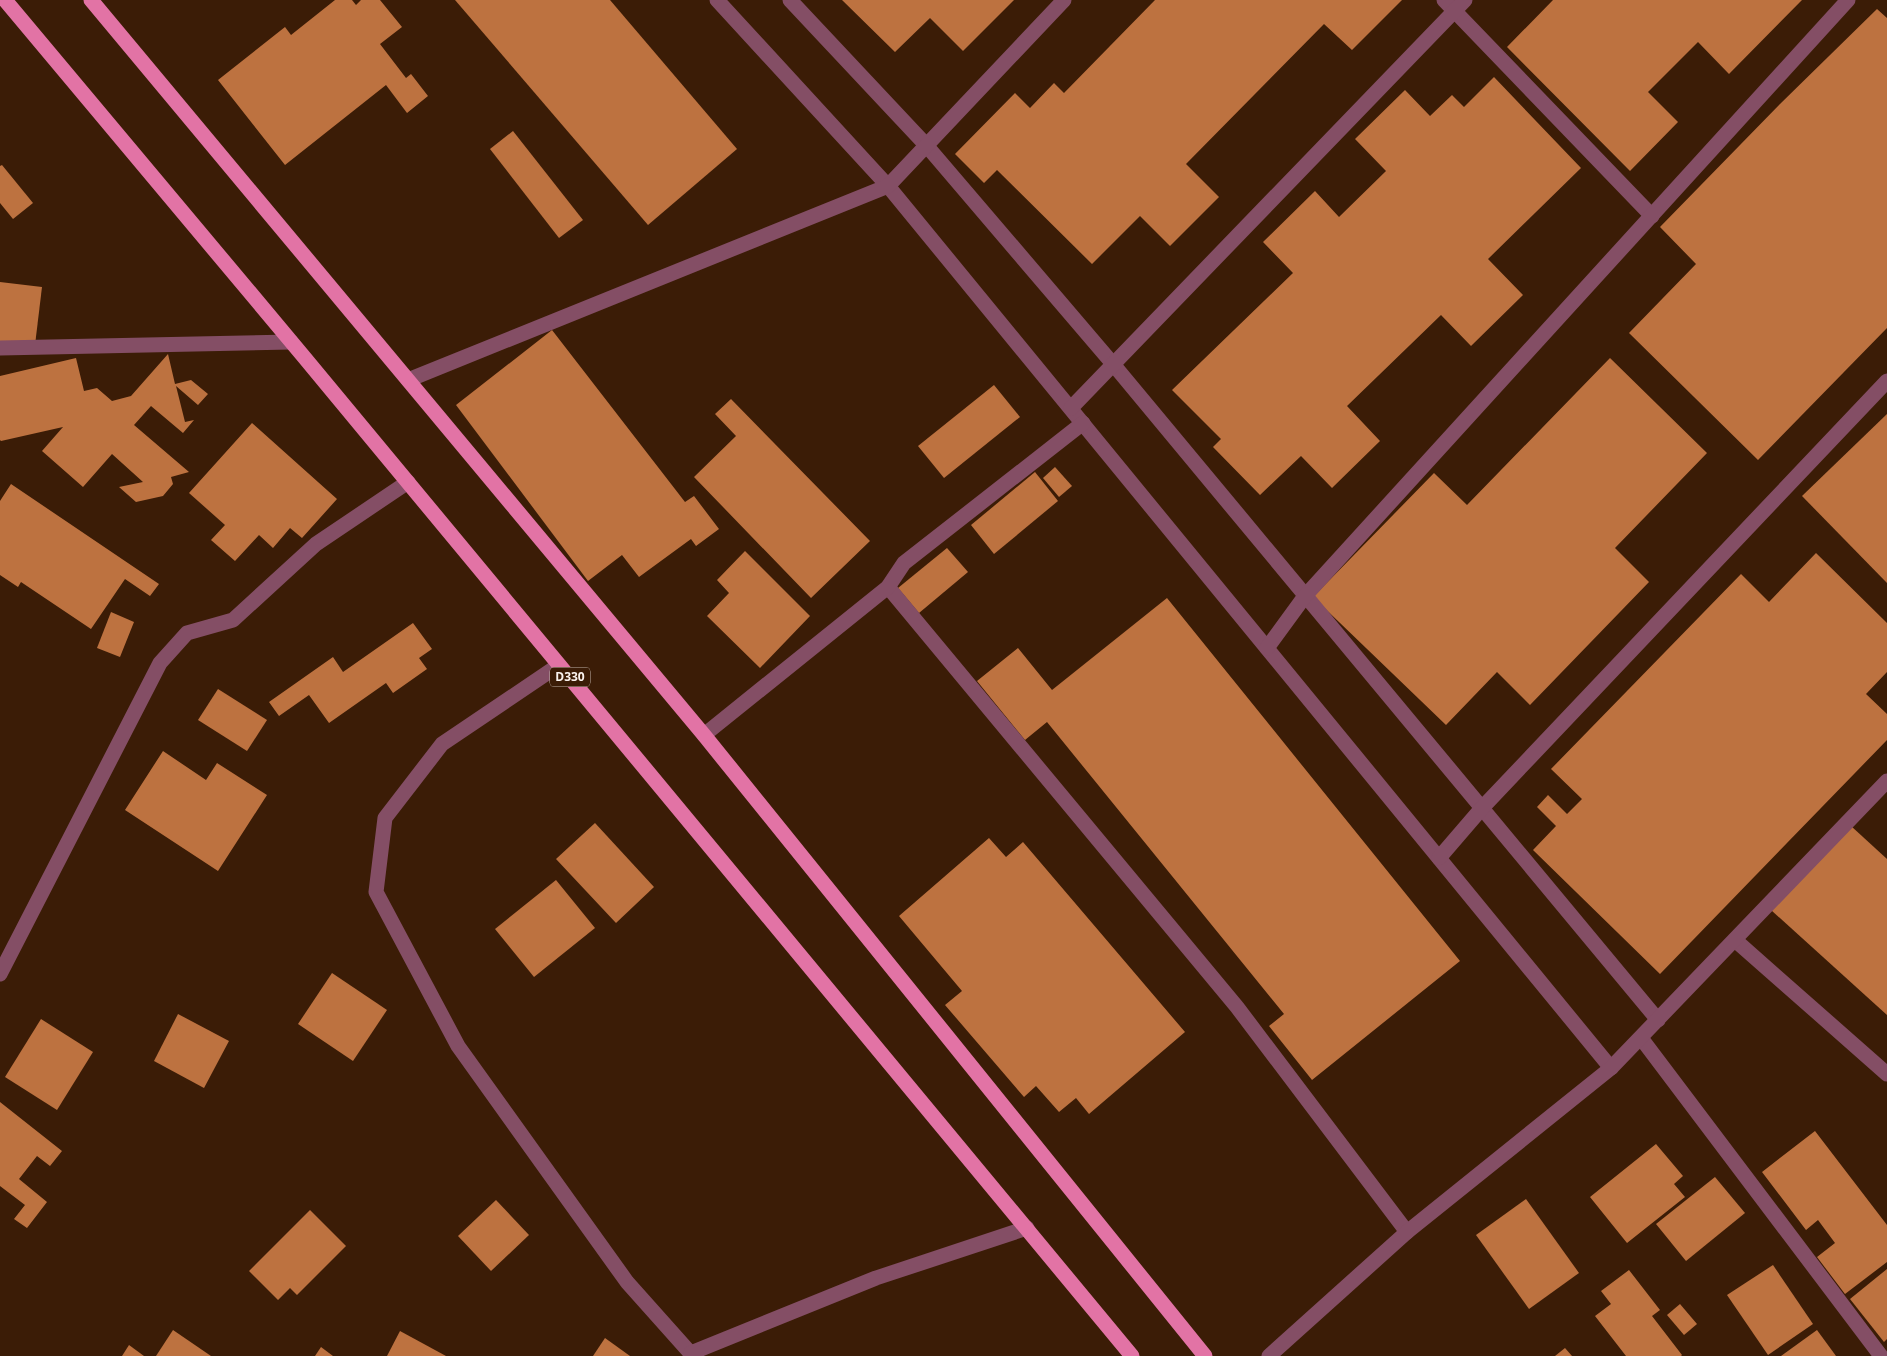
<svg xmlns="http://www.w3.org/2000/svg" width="1887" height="1356" font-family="'Open Sans',sans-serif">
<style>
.building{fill:#bd7240}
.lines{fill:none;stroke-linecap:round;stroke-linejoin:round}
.minor{stroke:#844e65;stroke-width:15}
.major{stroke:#e273a5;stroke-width:15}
.labels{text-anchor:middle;stroke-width:4;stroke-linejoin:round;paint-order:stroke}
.shield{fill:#3b1c06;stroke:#c1b2a9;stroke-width:1}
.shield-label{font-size:12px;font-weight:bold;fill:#fbf3ef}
</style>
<rect width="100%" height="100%" fill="#3b1c06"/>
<g class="building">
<polygon points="335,0 352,0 356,5 361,0 380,0 402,27 380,44 406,78 411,74 428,96 407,113 386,85 285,165 218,80 285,27 291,35"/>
<polygon points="455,0 610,0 737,149 648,225"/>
<polygon points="842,0 1014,0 963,51 930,18 895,52"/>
<polygon points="1155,0 1402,0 1352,50 1324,24 1186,164 1219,197 1170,246 1140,216 1092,264 997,170 984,183 955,154 1015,93 1030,108 1054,83 1064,93"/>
<polygon points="1553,0 1802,0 1729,74 1698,42 1648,92 1678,122 1630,171 1507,47"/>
<polygon points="1877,9 1887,18 1887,328 1758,460 1629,333 1696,264 1660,227 1780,104"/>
<polygon points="1494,77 1581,168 1488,259 1523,295 1471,346 1441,315 1347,406 1380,441 1332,488 1301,456 1260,495 1213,447 1221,439 1172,390 1293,273 1263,242 1315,191 1339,217 1386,171 1355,139 1405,90 1430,116 1452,95 1464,107"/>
<polygon points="513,131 583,220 559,238 490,149"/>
<polygon points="2,165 33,203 13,219 0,203 0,166"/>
<polygon points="0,282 42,287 35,345 0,341"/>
<polygon points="552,330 685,502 694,496 719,529 696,546 691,539 639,577 622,555 588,581 456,405"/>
<polygon points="168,354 175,384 191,380 208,394 198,405 176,386 185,422 194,420 183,433 151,406 134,425 189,472 171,477 173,484 163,496 136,502 119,487 143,482 112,454 83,487 42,451 63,427 1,441 0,440 0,376 76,358 84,391 97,388 112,401 131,396"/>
<polygon points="1610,358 1707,453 1615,548 1649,582 1530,705 1497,672 1446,725 1313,597 1434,473 1467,505"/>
<polygon points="994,385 1020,417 944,478 918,446"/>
<polygon points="731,399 870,541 811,598 694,477 736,436 715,414"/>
<polygon points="1887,414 1887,583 1802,496"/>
<polygon points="252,423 337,499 302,538 290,528 273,548 259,535 235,561 211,540 225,525 189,493"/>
<polygon points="1055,467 1072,486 1059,497 1043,478"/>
<polygon points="1035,472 1058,501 994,554 971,525"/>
<polygon points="11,484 159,584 150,596 125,579 91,629 21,582 18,587 0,575 0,501"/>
<polygon points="947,548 968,572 919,613 898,588"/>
<polygon points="745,551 810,616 760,668 707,616 729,593 717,580"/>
<polygon points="1816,553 1887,623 1887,672 1866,694 1887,714 1887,740 1660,974 1533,850 1556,826 1537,807 1548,795 1567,814 1582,799 1551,769 1741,574 1769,602"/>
<polygon points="1167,598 1460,961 1312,1080 1269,1026 1284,1014 1047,722 1025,740 977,681 1018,648 1052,690"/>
<polygon points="111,612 134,622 120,657 97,648"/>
<polygon points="413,623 432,649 419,658 427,669 393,693 386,683 329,723 309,695 279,716 269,702 333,657 343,672"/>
<polygon points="218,689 267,720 247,751 198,720"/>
<polygon points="163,751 206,780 217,763 267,795 218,871 125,810"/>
<polygon points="595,823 654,887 616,923 556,859"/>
<polygon points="1851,826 1887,859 1887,1015 1771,910"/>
<polygon points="989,838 1006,857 1023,842 1185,1032 1089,1114 1076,1098 1059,1112 1036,1086 1024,1097 945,1005 962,991 899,916"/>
<polygon points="556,880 595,928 534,977 495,929"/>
<polygon points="332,973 387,1010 353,1061 298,1024"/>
<polygon points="178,1014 229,1041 204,1088 154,1061"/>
<polygon points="41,1019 93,1052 57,1110 5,1077"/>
<polygon points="0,1102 62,1151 50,1166 37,1156 19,1179 47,1202 27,1228 14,1219 25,1205 0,1186"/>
<polygon points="1815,1131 1887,1225 1887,1262 1845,1294 1817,1257 1835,1243 1818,1220 1806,1230 1762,1172"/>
<polygon points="1656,1144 1683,1176 1674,1184 1685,1197 1627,1243 1590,1197"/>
<polygon points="1715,1177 1745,1213 1686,1261 1656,1224"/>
<polygon points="1526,1199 1579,1273 1529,1309 1476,1235"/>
<polygon points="496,1200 529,1235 491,1271 458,1236"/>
<polygon points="310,1210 346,1246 297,1295 290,1288 278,1300 249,1271"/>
<polygon points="1773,1265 1813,1324 1768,1355 1727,1295"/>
<polygon points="1887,1269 1887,1339 1884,1342 1850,1299"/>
<polygon points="1629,1270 1660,1310 1652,1316 1682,1355 1681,1356 1626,1356 1595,1316 1611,1304 1601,1291"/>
<polygon points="1680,1304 1697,1324 1684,1335 1667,1315"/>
<polygon points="173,1330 211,1356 156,1356"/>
<polygon points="1817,1330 1836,1356 1781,1356"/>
<polygon points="400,1331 446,1356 387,1356"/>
<polygon points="605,1338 630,1356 593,1356"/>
<polygon points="129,1345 144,1356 122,1356"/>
<polygon points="321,1347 333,1356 315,1356"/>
<polygon points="1565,1348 1572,1356 1555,1356"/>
</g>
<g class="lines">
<g class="minor">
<polyline points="717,0 888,186 1611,1068"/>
<polyline points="790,0 926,145 1113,364 1658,1020"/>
<polyline points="1444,0 1652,216"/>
<polyline points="0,348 291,342"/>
<polyline points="408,380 888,186 1064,0"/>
<polyline points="1071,408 1465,0"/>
<polyline points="888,587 1237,1007 1407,1232"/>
<polyline points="1267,648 1305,596 1848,0"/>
<polyline points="559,665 442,744 385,818 376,892 458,1046 627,1282 693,1356"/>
<polyline points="704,735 888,587 904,563 1083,423"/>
<polyline points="1439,858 1482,808 1887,381"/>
<polyline points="1735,940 1887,1074"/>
<polyline points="0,974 160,663 187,633 233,620 316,544 408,482"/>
<polyline points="1641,1038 1881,1356"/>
<polyline points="691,1353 876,1278 1027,1228"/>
<polyline points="1269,1356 1407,1232 1611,1068 1887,781"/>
</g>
<g class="major">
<polyline points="5,0 304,357 1132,1356"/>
<polyline points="91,0 704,735 1205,1356"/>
</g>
</g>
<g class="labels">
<rect class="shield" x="550" y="667.5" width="40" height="19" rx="4"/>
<g class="shield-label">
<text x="570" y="681">D330</text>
</g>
</g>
</svg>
